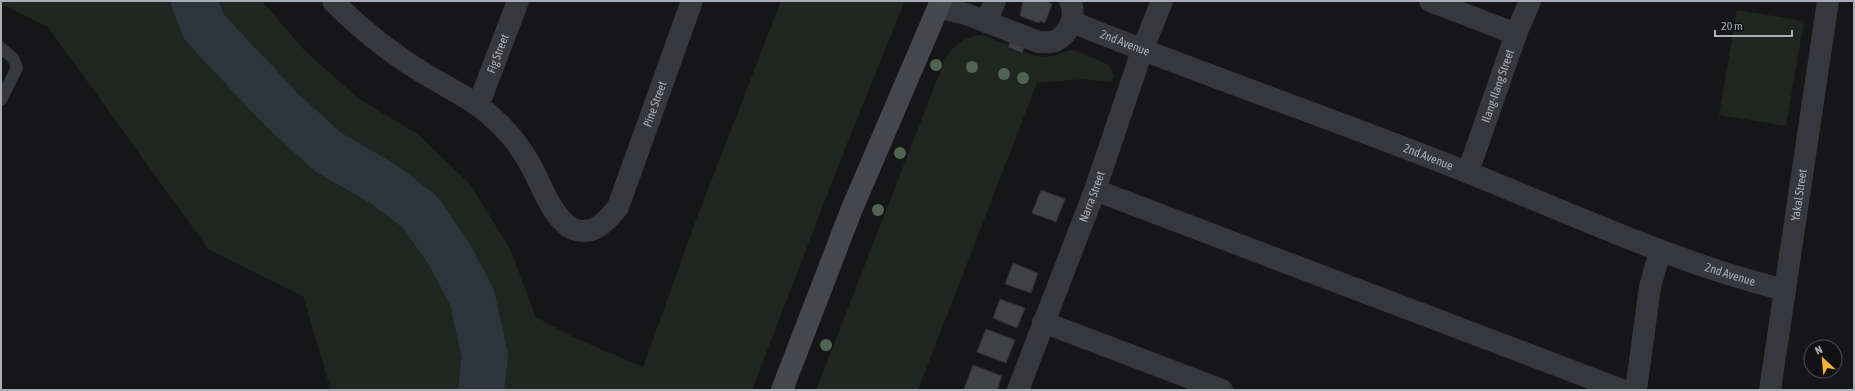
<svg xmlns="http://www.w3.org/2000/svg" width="1855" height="391" font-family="'Asap Condensed',sans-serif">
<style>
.green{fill:#1e261f}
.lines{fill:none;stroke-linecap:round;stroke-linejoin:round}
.river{stroke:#2c353c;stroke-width:46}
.building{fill:#404145;stroke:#303034}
.lane{stroke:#37383d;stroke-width:12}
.street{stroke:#37383d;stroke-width:22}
.secondary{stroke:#45474d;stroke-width:22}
.tree{fill:#506452}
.labels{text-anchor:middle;stroke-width:3;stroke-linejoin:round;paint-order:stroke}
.street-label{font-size:12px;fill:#a8adb8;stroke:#111113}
</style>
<rect width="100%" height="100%" fill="#161618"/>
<g class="green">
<polygon points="1,1 262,1 304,50 358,98 420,136 470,184 510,249 536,317 575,338 643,367 696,220 781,1 905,1 846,146 752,390 331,390 303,296 209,250 48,27 1,4"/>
<polygon points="1737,10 1804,21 1786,126 1719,115"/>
<path d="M983,35l25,10 -1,3 16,6 1,-2c9,4 18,6 28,4 9,-2 16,-8 25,-5l32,14 5,11 -2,6 -30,-3 -45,4 -119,307h-102l128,-328c8,-16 20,-26 39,-27z"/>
</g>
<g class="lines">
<polyline class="river" points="194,1 204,27 282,110 328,152 385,185 420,212 448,252 472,297 485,356 481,390"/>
</g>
<g class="building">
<polygon points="1023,1 1045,1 1052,4 1045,23 1040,21 1039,23 1020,16"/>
<polygon points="1011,39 1026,44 1022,53 1008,47"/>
<polygon points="1041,190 1065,199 1056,222 1032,213"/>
<polygon points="1013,263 1038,273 1031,293 1005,284"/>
<polygon points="1000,299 1025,308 1017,328 993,318"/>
<polygon points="986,329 1015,340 1006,363 977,352"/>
<polygon points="973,365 1002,376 997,390 964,389"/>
</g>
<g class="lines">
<polyline class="lane" points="1,48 13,58 17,68 1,100"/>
<g class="street">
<path id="s1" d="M333,1c28,29 58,52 92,73 23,14 50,26 69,45 14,12 27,29 36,45 11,19 22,55 43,65 20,8 34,-8 45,-22l74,-206"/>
<polyline points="1430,1 1516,34"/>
<path d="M939,7l27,7 73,28c5,0 11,1 16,-1 15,-7 22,-26 15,-40"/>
<polyline points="986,22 995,1"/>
<path id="s2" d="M1072,22c131,53 265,98 397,151 104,41 206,90 316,117"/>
<path id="s3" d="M478,106l40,-105"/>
<path id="s4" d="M1468,172l48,-138 14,-33"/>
<polyline points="1095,190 1622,390"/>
<polyline points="1043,322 1222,390"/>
<path id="s5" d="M1018,390l77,-200 47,-139 20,-50"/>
<polyline points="1636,390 1650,287 1660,251"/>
<path id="s6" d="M1770,390l58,-389"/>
</g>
<polyline class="secondary" points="782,390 851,211 941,1"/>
</g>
<g class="tree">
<circle cx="936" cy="65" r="6"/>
<circle cx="972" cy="67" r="6"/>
<circle cx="1004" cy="74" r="6"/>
<circle cx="1023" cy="78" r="6"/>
<circle cx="900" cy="153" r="6"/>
<circle cx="878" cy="210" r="6"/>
<circle cx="826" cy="345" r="6"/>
</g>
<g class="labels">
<g class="street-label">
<text dy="4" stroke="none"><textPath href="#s2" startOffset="57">2nd Avenue</textPath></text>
<text dy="4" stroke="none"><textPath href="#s3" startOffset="56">Fig Street</textPath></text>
<text dy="4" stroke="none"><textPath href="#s4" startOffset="91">Ilang-Ilang Street</textPath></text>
<text dy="4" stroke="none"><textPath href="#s1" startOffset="501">Pine Street</textPath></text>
<text dy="4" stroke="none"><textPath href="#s2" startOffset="381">2nd Avenue</textPath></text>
<text dy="4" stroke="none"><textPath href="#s6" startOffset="197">Yakal Street</textPath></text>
<text dy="4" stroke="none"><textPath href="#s5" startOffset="207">Narra Street</textPath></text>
<text dy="4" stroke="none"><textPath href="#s2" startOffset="705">2nd Avenue</textPath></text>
</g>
</g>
<rect width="1855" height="391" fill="none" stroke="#a8adb8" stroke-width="4"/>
<g transform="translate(1823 359) rotate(334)"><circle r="19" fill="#111113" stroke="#4d4f55"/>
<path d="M0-3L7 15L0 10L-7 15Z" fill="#f2b134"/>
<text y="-6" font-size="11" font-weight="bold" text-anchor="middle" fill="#a8adb8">N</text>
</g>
<path d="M1715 30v6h77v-6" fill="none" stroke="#a8adb8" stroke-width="2"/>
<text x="1721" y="30" font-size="12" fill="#a8adb8" stroke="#111113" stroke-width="3" paint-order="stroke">20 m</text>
</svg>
